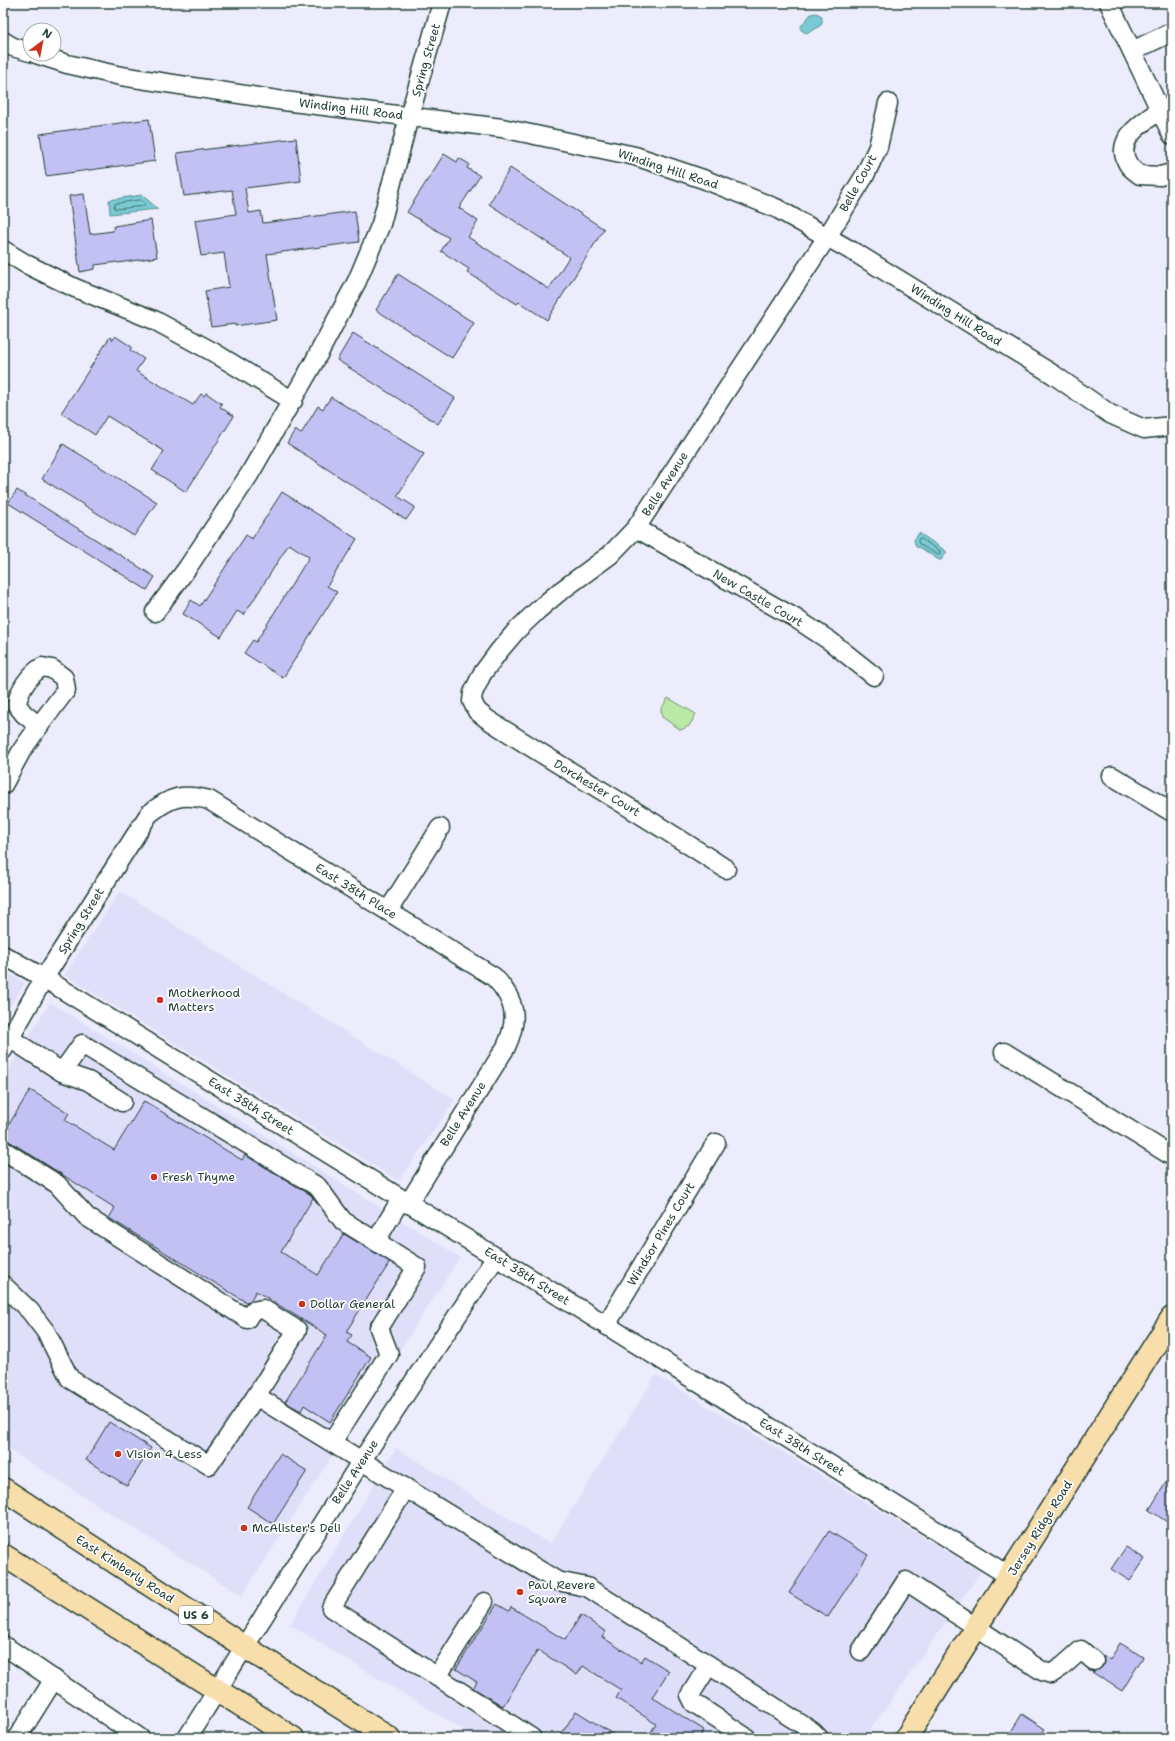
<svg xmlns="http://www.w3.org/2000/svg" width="1175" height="1741" font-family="'Shantell Sans',sans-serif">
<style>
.built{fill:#e0dffa}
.green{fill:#bce8a6;stroke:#6e926d}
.water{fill:#7acad3;stroke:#569293}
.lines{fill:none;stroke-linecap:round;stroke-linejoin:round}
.shore{stroke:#437574;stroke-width:1}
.building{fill:#c3c1f4;stroke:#1f3d34}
.minor-casing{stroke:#1f3d34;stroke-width:21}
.major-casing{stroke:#1f3d34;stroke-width:25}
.minor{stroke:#fff;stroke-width:18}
.major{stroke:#f8deab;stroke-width:22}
.poi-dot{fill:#c8321e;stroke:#fff;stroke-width:1.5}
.labels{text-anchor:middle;stroke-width:3.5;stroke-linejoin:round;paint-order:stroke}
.shield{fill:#fff;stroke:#627771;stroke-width:1}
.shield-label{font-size:11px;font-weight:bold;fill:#1f3d34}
.street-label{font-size:12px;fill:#1f3d34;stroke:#fff}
.poi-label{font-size:12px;fill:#1f3d34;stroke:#fff;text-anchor:start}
</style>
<rect width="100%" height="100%" fill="#edecfc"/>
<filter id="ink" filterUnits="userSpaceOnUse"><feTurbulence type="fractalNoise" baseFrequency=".025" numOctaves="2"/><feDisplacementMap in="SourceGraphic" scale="8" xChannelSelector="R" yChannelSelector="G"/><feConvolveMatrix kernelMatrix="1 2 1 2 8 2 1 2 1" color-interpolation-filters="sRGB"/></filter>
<g filter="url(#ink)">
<g class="built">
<polygon points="120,891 455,1100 399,1181 64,975"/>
<polygon points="3,970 25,983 3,1017"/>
<polygon points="50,1002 460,1257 242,1596 3,1446 3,1078"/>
<polygon points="656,1375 981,1572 865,1738 477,1738 290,1625 396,1448 550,1544"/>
</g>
<polygon class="green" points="668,698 696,714 689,726 681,730 662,717 661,709"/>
<g class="water">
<polygon points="816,13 822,16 822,24 817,28 806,33 801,30 801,26 811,14"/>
<polygon points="142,195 158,209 110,214 109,200"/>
<polygon points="919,533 946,551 946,553 941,560 939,560 921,548 916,547 914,540"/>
</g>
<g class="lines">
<g class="shore">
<polygon points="141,200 145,203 144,206 116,209 114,208 115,204"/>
<polygon points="920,538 940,551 940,554 938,555 919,544 918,541"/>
</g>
</g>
<g class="building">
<polygon points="149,119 155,161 46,176 40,134"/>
<polygon points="296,138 301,181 245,188 249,213 261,211 263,223 355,211 359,242 267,254 277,320 235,326 235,324 211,327 205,291 229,287 224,253 201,256 195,220 236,214 232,190 184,196 177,153"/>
<polygon points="444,154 457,162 459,158 469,164 467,168 480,176 459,208 478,221 468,237 549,289 569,257 489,204 510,168 604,229 547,320 519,302 517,304 467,272 469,269 441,251 449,238 407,212"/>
<polygon points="84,194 90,234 113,231 114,226 151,220 157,257 118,263 117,262 95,265 95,269 80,272 69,196"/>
<polygon points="398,274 474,323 452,358 376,310"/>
<polygon points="353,333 455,398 438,424 337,360"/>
<polygon points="115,336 132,347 130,350 144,359 136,371 193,405 201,394 204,396 206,393 222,404 220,407 234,416 186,492 152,470 164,451 107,416 95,435 61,413 110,337 113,340"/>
<polygon points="331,397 424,454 397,496 415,507 406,520 287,443 295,430 301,434 318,406 323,409"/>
<polygon points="63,444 157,502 134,536 42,479"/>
<polygon points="17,490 155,577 147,590 8,503"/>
<polygon points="282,492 357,539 327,586 337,592 283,678 244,653 253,640 256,642 309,557 289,544 244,615 237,611 221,637 183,614 191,600 200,606 246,535 252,539"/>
<polygon points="30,1090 69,1113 65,1120 114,1150 144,1101 242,1160 245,1155 311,1195 313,1198 281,1252 318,1275 344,1234 390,1262 346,1332 352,1335 347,1342 371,1357 330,1422 304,1405 301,1411 285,1402 327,1335 256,1291 250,1301 246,1302 109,1218 115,1208 9,1141 3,1139 3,1134"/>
<polygon points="109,1422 151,1448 127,1486 86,1460"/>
<polygon points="280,1454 307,1471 273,1524 247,1507"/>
<polygon points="1172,1473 1172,1525 1149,1510"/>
<polygon points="829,1531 868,1555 828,1617 789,1593"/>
<polygon points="1126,1547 1145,1559 1130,1581 1111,1569"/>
<polygon points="497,1604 509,1611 511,1607 565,1640 581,1615 606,1632 602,1637 641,1662 645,1656 669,1671 652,1697 704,1730 699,1738 647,1738 656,1724 616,1698 621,1690 583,1666 577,1675 538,1650 503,1706 473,1688 477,1682 456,1669"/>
<polygon points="1120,1643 1143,1657 1122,1691 1092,1672 1102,1667 1104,1662 1103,1655 1110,1660"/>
<polygon points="576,1711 619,1738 559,1738"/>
<polygon points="1022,1714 1045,1729 1039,1738 1007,1738"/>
</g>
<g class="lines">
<g class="minor-casing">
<g id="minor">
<polyline points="1109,3 1172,135"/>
<polyline points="3,41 13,47 30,52"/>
<polyline points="1132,51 1172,32"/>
<polyline points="36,54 67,64 121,76 284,101 502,128 635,156 703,179 776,208 859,255 1054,375 1110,414 1144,429 1172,426"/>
<path d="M1160,110c-16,12 -47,29 -32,54 2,4 8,8 12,11l20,1 12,-3"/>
<polyline points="3,250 26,264 75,288 154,320 213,352 293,401"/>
<polyline points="636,528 795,618 830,641 874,676"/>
<polyline points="155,612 188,567 249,475 313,364 357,281 381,224 409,117 442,3"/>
<path d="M42,667l10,2 12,9 2,12 -27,36 -15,-12 -7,-9c1,-14 13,-31 25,-38z"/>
<polyline points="1112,776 1172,812"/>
<polyline points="3,785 22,750 39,726"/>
<path d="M726,869c-79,-52 -160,-99 -239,-150l-10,-8 -5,-10 1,-8 9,-19 17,-23 17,-20 22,-21 20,-17 52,-38 26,-27 191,-291 38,-62 13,-28 10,-44"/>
<polyline points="388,911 440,828"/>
<polyline points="3,955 44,978 606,1325 1009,1576"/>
<polyline points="11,1039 62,1072 88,1081 122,1102"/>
<path d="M3,1050l41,-72 105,-164c21,-17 33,-21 60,-14l285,177c22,23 25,42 12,70l-98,157"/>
<polyline points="1004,1052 1172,1156"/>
<polyline points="62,1072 82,1044 318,1187 343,1221 417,1267 379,1328 389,1354 332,1442"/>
<polyline points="3,1150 57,1184 87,1217 247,1319 252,1311 263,1309 297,1330 256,1396 209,1465 70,1379 46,1332 30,1311 3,1285"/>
<polyline points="376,1241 401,1199"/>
<polyline points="606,1325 716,1143"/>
<polyline points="256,1396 557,1581 587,1587 812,1731 819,1738"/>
<polyline points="406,1488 331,1608 532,1738"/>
<polyline points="3,1645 140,1738"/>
<polyline points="861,1651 906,1581 1042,1671 1051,1674 1063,1666 1081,1650 1094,1661"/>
<polyline points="709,1665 690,1695 694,1703 747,1738"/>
<polyline points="437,1677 484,1602"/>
<polyline points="17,1738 54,1679"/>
<polyline points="187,1738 362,1460 496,1257"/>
</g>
</g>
<g class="major-casing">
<g id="major">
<polyline points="3,1489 245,1647 389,1738"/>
<polyline points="3,1555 293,1738"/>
<polyline points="906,1738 1172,1318"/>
</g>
</g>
<use href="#minor" class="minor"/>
<use href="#major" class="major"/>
</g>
</g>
<g class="poi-dot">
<circle cx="160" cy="1000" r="4"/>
<circle cx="154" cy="1177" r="4"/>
<circle cx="302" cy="1304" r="4"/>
<circle cx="118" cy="1454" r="4"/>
<circle cx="244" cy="1528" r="4"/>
<circle cx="520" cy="1592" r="4"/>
</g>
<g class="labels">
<rect class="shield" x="179" y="1606" width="34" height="18" rx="3"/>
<g class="shield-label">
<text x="196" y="1619">US 6</text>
</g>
<g class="street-label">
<text transform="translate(426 60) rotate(-74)" y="4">Spring Street</text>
<text transform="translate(351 109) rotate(7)" y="4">Winding Hill Road</text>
<text transform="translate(668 169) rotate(18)" y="4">Winding Hill Road</text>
<text transform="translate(858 183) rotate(-61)" y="4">Belle Court</text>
<text transform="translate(956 315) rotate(32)" y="4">Winding Hill Road</text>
<text transform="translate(665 484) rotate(-57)" y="4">Belle Avenue</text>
<text transform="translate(758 598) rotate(30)" y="4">New Castle Court</text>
<text transform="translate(597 788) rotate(31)" y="4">Dorchester Court</text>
<text transform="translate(356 891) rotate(32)" y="4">East 38th Place</text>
<text transform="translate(81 921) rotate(-58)" y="4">Spring Street</text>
<text transform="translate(251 1106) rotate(32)" y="4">East 38th Street</text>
<text transform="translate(463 1114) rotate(-58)" y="4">Belle Avenue</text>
<text transform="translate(661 1234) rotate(-59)" y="4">Windsor Pines Court</text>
<text transform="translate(527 1276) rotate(32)" y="4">East 38th Street</text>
<text transform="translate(802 1447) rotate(32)" y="4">East 38th Street</text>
<text transform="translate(355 1472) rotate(-57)" y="4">Belle Avenue</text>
<text transform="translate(1040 1528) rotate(-58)" y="4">Jersey Ridge Road</text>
<text transform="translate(125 1569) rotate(33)" y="4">East Kimberly Road</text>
</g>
<g class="poi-label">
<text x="168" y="997">Motherhood<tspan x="168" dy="14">Matters</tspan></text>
<text x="162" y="1181">Fresh Thyme</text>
<text x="310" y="1308">Dollar General</text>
<text x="126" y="1458">Vision 4 Less</text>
<text x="252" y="1532">McAlister's Deli</text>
<text x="528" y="1589">Paul Revere<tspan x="528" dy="14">Square</tspan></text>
</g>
</g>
<rect width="1175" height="1741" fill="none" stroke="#fff" stroke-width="16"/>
<rect x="8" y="8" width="1159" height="1725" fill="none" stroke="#1f3d34" stroke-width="1.5" filter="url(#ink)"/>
<g transform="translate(42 42) rotate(32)"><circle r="19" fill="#ffffff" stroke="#a5b1ae"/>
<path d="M0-3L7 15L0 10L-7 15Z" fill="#c8321e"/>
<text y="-6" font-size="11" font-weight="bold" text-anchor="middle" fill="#1f3d34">N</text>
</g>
</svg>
